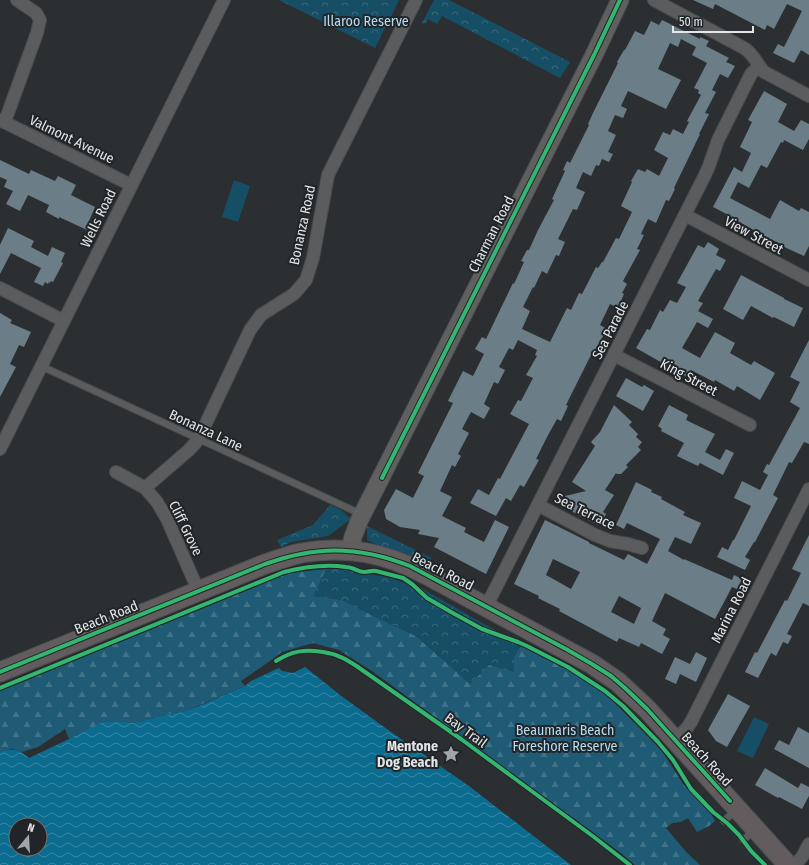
<svg xmlns="http://www.w3.org/2000/svg" width="809" height="865" font-family="'Fira Sans Condensed',sans-serif">
<style>
.forest{fill:url(#forest-firs)}
.park{fill:url(#park-crowns)}
.pitch{fill:#164e66}
.water{fill:url(#water-waves);fill-rule:evenodd}
.building{fill:#6b7d86;fill-rule:evenodd}
.lines{fill:none;stroke-linecap:round;stroke-linejoin:round}
.service-casing{stroke:#4a4d4e;stroke-width:8}
.minor-casing{stroke:#4a4d4e;stroke-width:14}
.secondary-casing{stroke:#4a4d4e;stroke-width:19}
.primary-casing{stroke:#4a4d4e;stroke-width:21}
.service{stroke:#5b5c5d;stroke-width:6}
.minor{stroke:#5b5c5d;stroke-width:12}
.secondary{stroke:#616061;stroke-width:17}
.primary{stroke:#625c5e;stroke-width:19}
.cycleway-casing{stroke:#212528;stroke-width:6}
.cycleway{stroke:#33b770;stroke-width:4}
.labels{text-anchor:middle;stroke-width:4;stroke-linejoin:round;paint-order:stroke}
.park-label{font-size:14px;fill:#b4ddf3;stroke:#212528}
.street-label{font-size:14px;fill:#e3e6e8;stroke:#212528}
.poi-label{font-size:14px;font-weight:bold;fill:#e3e6e8;stroke:#212528;text-anchor:end}
</style>
<defs>
<pattern id="forest-firs" width="22" height="20" patternUnits="userSpaceOnUse"><rect width="22" height="20" fill="#1f5b75"/><path d="M5 1l3.5 6h-7zM16 11l3.5 6h-7z" fill="#3f7389"/></pattern>
<pattern id="park-crowns" width="20" height="18" patternUnits="userSpaceOnUse"><rect width="20" height="18" fill="#164e66"/><path d="M2 6a3 3 0 1 1 6 0M12 15a3 3 0 1 1 6 0" fill="none" stroke="#38687c"/></pattern>
<pattern id="water-waves" width="16" height="10" patternUnits="userSpaceOnUse"><rect width="16" height="10" fill="#0b6c8f"/><path d="M0 5q4-4 8 0t8 0" fill="none" stroke="#3a88a4"/></pattern>
</defs>
<rect width="100%" height="100%" fill="#2c2f31"/>
<polygon class="forest" points="326,569 314,596 342,600 376,617 416,636 440,657 489,665 514,657 521,645 574,672 608,696 662,751 683,784 711,814 715,821 709,826 697,832 688,818 681,822 672,823 666,828 687,853 700,865 635,865 621,853 372,671 339,650 313,643 282,652 267,663 241,681 245,686 188,710 182,712 173,713 134,723 115,721 103,722 89,728 69,739 65,729 38,747 22,752 12,749 0,752 0,691 289,573"/>
<g class="park">
<polygon points="279,0 399,0 375,48"/>
<polygon points="434,0 449,0 570,62 560,78 442,16 437,24 428,19 425,24 422,23"/>
<polygon points="330,505 341,510 351,519 328,536 291,542 281,547 277,540 313,525"/>
<polygon points="367,526 432,558 428,562 386,547 377,545 367,540"/>
<polygon points="326,569 349,569 364,574 369,574 387,577 423,589 521,645 514,657 514,672 489,665 470,684 416,636 376,617 342,600 313,596"/>
</g>
<g class="pitch">
<polygon points="234,180 250,186 238,222 222,217"/>
<polygon points="754,717 769,724 753,758 737,751"/>
</g>
<path class="water" d="M305,667l35,28 51,37 78,54 102,79h-571v-113c14,-4 18,-3 29,6l40,-19 20,-11 14,-6 12,-1 19,2 39,-10 9,-1 17,-6 46,-20 6,-5 28,-13 3,3 11,2zM16,825h24v24h-24z"/>
<g class="building">
<polygon points="693,0 809,0 809,55 801,50 794,63 773,53 778,44 784,47 802,11 787,4 774,29 767,25 765,30 715,4 713,9"/>
<path d="M662,20l38,19v-2l9,4 -3,5 23,12 -3,4 9,4 -7,12 -8,-4 -8,16 4,2 -11,21 4,1 -10,20h1l-26,54 1,1 -6,12 -3,-1 -10,23 -8,-4 -7,15 3,1 -7,14 3,1 -17,31 4,3 -5,9 2,1 -6,14 -8,-4 -10,21 7,4 -14,25 -1,-1 -26,52 2,1 -7,15 -4,-2 -10,18 -11,22 3,1 -15,27 -4,-2 -9,16 -5,-3 -10,18 -26,-13 8,-14 11,6 9,-17 2,1 29,-55 -19,-10 8,-14 3,1 12,-23 -7,-3 11,-19 -2,-1 2,-5 -19,-10 -5,10 -4,-2 -10,19 6,3 -7,14 -4,-2 -10,22 6,4 -6,11 -13,-7 -9,17 7,4 -11,21 3,2 -6,11 -3,-2 -12,26 12,6 -10,19 24,12 -2,4 20,10 11,-22 14,7 -23,47 -52,-27 5,-9 -21,-4 2,-4 -20,-3 -14,-8 -2,-9 12,-21 17,9 11,-22 -6,-3 35,-70 -5,-2 15,-30 10,5 11,-22 -9,-5 7,-12 4,2 27,-56 1,1 10,-22 -3,-1 6,-11h2l9,-20 16,-30 -2,-1 13,-28 -2,-1 4,-9 3,2 19,-38 -1,-1 5,-11 25,-50 -1,-1 7,-12h1l10,-19 9,4 7,-14 8,4zM681,39l15,8 -4,8 15,8 -13,25 5,2 -1,3 3,2 -14,26 2,1 -6,12 -10,-5 -3,6 -7,-3 -9,18 14,8 -9,18 -12,-7 -2,3 -7,-3 -7,12 1,1 -11,24 11,6 -13,27 -3,-1 -13,24h-1l-4,6 -2,-1 -14,27 -3,-1 -8,17 -4,-2 -17,34 -28,-13 8,-18 -7,-4 10,-20 1,1 8,-17 5,3 9,-19 3,1 6,-14 -7,-3 15,-30 4,1 8,-18 -9,-4 7,-16 8,4 5,-11 3,1 3,-7 7,3 4,-8 -5,-2 8,-17 -8,-4 7,-16 8,3 4,-9 -6,-3 7,-15 38,18 15,-29 -23,-11 12,-26 8,4z"/>
<polygon points="764,91 787,104 778,122 794,131 801,120 809,124 809,139 803,150 784,140 783,143 781,142 767,168 761,165 749,188 738,182 730,198 770,219 780,200 799,211 801,208 809,212 809,246 804,256 782,246 783,245 760,234 738,221 738,220 713,207 734,167 742,172 751,153 740,147 752,122 748,120"/>
<polygon points="0,160 29,174 31,170 55,181 58,176 76,185 71,195 95,207 89,221 91,222 87,230 59,217 59,219 46,212 49,205 28,195 20,211 6,204 13,191 4,187 7,180 0,177"/>
<polygon points="8,228 34,241 31,247 48,256 52,247 65,253 61,262 63,263 53,282 51,281 50,283 49,282 48,284 45,282 43,286 34,282 41,268 11,253 0,274 0,245"/>
<polygon points="708,242 719,249 716,255 726,260 720,271 716,269 698,301 703,303 698,311 713,319 708,328 697,322 682,348 700,358 715,332 735,343 730,353 751,365 754,361 775,373 760,400 737,386 734,391 715,380 714,382 691,370 687,377 636,348 647,329 650,330 660,310 663,312 670,300 677,303 686,287 677,283 698,245 704,248"/>
<polygon points="741,275 784,298 784,299 803,308 794,327 774,317 773,318 751,306 743,320 723,309"/>
<polygon points="0,313 12,320 10,323 31,332 24,347 19,345 10,364 16,367 0,397"/>
<polygon points="809,340 809,444 804,442 792,463 789,462 773,495 778,498 755,542 754,542 745,557 750,560 745,570 717,557 722,547 728,550 733,540 734,540 751,506 734,498 742,481 760,490 768,475 763,472 767,464 769,465 800,408 790,402 800,382 790,377"/>
<polygon points="626,378 642,387 644,385 654,391 643,411 616,396"/>
<polygon points="614,405 632,422 629,425 638,434 636,437 642,442 638,447 641,450 626,465 628,467 621,474 617,474 616,473 605,490 614,495 603,512 606,514 600,526 569,510 565,496 586,491 572,482 595,446 591,442 600,432"/>
<polygon points="669,405 688,415 686,420 715,434 705,452 720,460 726,449 734,453 723,475 700,463 698,466 677,456 684,443 661,431 662,429 658,426"/>
<path d="M636,482l16,8 -1,2 11,5 -1,2 24,13 -2,3 18,8 -10,21 -16,-7 -7,14 16,9v-1l48,21 2,-5 8,4 -5,10 -5,-2 -17,32 -50,-26 -13,28 14,8 -3,6 7,4 -8,15 -21,-11 -2,4 -20,-9 -2,4 -58,-31 1,-2 -22,-11 1,-2 -25,-12 31,-64 44,22v1l35,17 4,-6 19,10 13,-25 -33,-16 -3,6 -8,-4zM553,559l27,13 -9,17 -25,-14zM619,596l22,12 -7,16 -23,-12z"/>
<polygon points="809,535 809,606 803,603 787,634 792,636 788,644 783,642 776,656 771,653 758,678 745,672 755,652 757,653 785,600 787,601 801,573 792,569"/>
<polygon points="696,652 707,658 696,682 680,674 676,684 665,679 675,657 690,664"/>
<polygon points="728,694 750,706 727,747 716,741 708,730"/>
<polygon points="798,727 809,733 809,768 774,749 779,740 789,745"/>
<polygon points="765,768 798,788 801,783 809,787 809,796 802,809 779,797 778,798 755,785"/>
</g>
<g class="lines">
<g class="service-casing">
<g id="service">
<polyline points="41,366 361,514"/>
<polyline points="724,821 736,810"/>
<polyline points="743,840 754,831"/>
</g>
</g>
<g class="minor-casing">
<g id="minor">
<path d="M654,0l90,48c9,5 13,16 20,24l45,24"/>
<polyline points="0,120 131,185"/>
<polyline points="4,122 8,113 37,33 40,20 36,13 17,0"/>
<polyline points="685,215 809,280"/>
<polyline points="0,288 64,321"/>
<polyline points="614,355 750,425"/>
<polyline points="0,449 224,0"/>
<polyline points="116,472 145,488 157,502 167,519 199,592"/>
<polyline points="145,488 189,450 198,440 250,330 261,315 294,294 306,280 313,258 328,175 416,0"/>
<polyline points="538,505 595,535 610,541 628,544 642,548"/>
<polyline points="486,607 705,175 709,166 718,140 751,74 759,66"/>
<polyline points="675,740 687,728 691,722 809,489"/>
<polyline points="795,865 802,857 809,844"/>
</g>
</g>
<g class="secondary-casing">
<polyline id="secondary" points="350,551 353,537 359,521 594,55 620,0"/>
</g>
<g class="primary-casing">
<path id="primary" d="M0,672l265,-108c12,-4 24,-8 36,-11 47,-8 85,0 126,22l165,89 26,18 29,27 141,156"/>
</g>
<use href="#service" class="service"/>
<use href="#minor" class="minor"/>
<use href="#secondary" class="secondary"/>
<use href="#primary" class="primary"/>
<g class="cycleway-casing">
<g id="cycleway">
<polyline points="382,478 594,55 620,0"/>
<path d="M276,661c16,-10 28,-12 47,-9 6,1 11,2 15,4 6,2 12,6 17,9l106,74 133,98 36,28"/>
<path d="M0,672l265,-108c12,-4 24,-8 36,-10 37,-8 74,-2 109,12l156,83 26,15 19,12 14,12 22,21 83,92"/>
<path d="M0,688l284,-116c20,-5 41,-8 62,-5 7,0 12,5 18,5 5,0 8,-2 12,-1l27,7 9,6 15,14 24,14 31,17 36,13 9,4 41,21 37,24 18,15 35,36 15,18 18,29 22,23 14,11 12,12 12,16 14,14"/>
</g>
</g>
<use href="#cycleway" class="cycleway"/>
</g>
<defs>
<g id="sight-bare" transform="scale(1.38)"><path d="M0-6L1.8-2.2L6-1.7L2.9 1.2L3.7 5.4L0 3.3L-3.7 5.4L-2.9 1.2L-6-1.7L-1.8-2.2Z" fill="#a3a6a8" stroke="#212528" stroke-width="2.5" paint-order="stroke"/></g>
</defs>
<g fill-rule="evenodd">
<use href="#sight-bare" x="451" y="754"/>
</g>
<g class="labels">
<g class="park-label">
<text x="366" y="26">Illaroo Reserve</text>
<text x="565" y="735">Beaumaris Beach<tspan x="565" dy="16">Foreshore Reserve</tspan></text>
</g>
<g class="street-label">
<text transform="translate(72 139) rotate(26)" y="5">Valmont Avenue</text>
<text transform="translate(98 218) rotate(-64)" y="5">Wells Road</text>
<text transform="translate(302 225) rotate(-78)" y="5">Bonanza Road</text>
<text transform="translate(491 234) rotate(-63)" y="5">Charman Road</text>
<text transform="translate(754 235) rotate(28)" y="5">View Street</text>
<text transform="translate(610 330) rotate(-63)" y="5">Sea Parade</text>
<text transform="translate(689 377) rotate(28)" y="5">King Street</text>
<text transform="translate(206 430) rotate(25)" y="5">Bonanza Lane</text>
<text transform="translate(585 511) rotate(26)" y="5">Sea Terrace</text>
<text transform="translate(186 528) rotate(64)" y="5">Cliff Grove</text>
<text transform="translate(443 571) rotate(27)" y="5">Beach Road</text>
<text transform="translate(731 610) rotate(-63)" y="5">Marina Road</text>
<text transform="translate(106 617) rotate(-22)" y="5">Beach Road</text>
<text transform="translate(466 730) rotate(36)" y="5">Bay Trail</text>
<text transform="translate(707 759) rotate(48)" y="5">Beach Road</text>
</g>
<g class="poi-label">
<text x="438" y="751">Mentone<tspan x="438" dy="16">Dog Beach</tspan></text>
</g>
</g>
<g transform="translate(28 837) rotate(18)"><circle r="19" fill="#212528" stroke="#6f7275"/>
<path d="M0-3L7 15L0 10L-7 15Z" fill="#a3a6a8"/>
<text y="-6" font-size="11" font-weight="bold" text-anchor="middle" fill="#e3e6e8">N</text>
</g>
<path d="M673 26v6h80v-6" fill="none" stroke="#e3e6e8" stroke-width="2"/>
<text x="679" y="26" font-size="12" fill="#e3e6e8" stroke="#212528" stroke-width="3" paint-order="stroke">50 m</text>
</svg>
